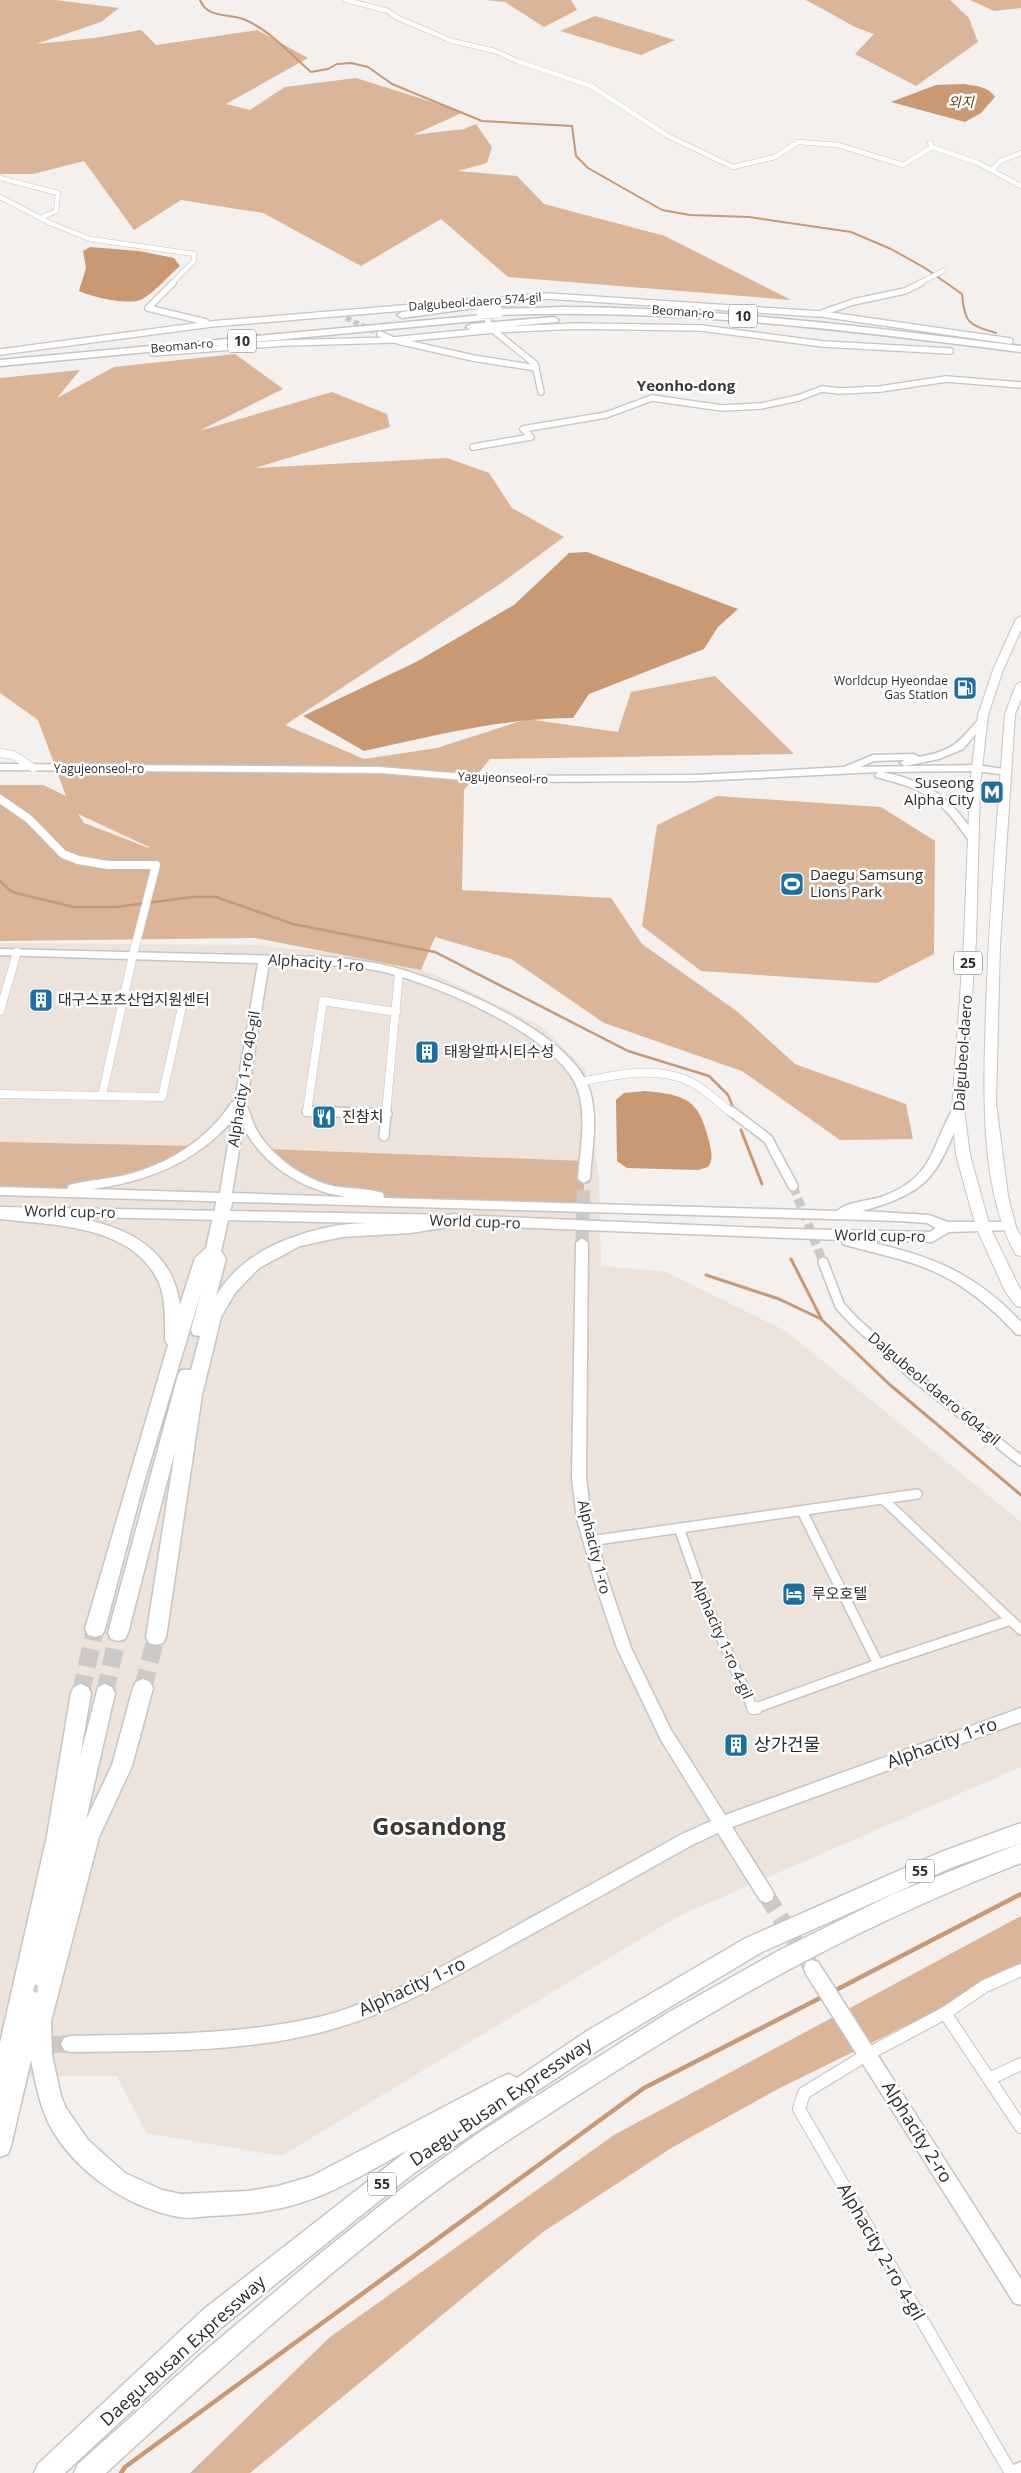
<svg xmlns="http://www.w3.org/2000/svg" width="1021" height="2473" font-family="'Open Sans','Noto Sans KR',sans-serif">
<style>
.built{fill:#ede3db}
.green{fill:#dab597;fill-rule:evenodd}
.water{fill:#c89973}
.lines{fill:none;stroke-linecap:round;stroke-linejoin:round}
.stream-far3{stroke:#c89973;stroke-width:2}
.stream-far2{stroke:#c89973;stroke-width:2.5}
.stream-far1{stroke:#c89973;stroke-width:3}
.stream{stroke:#c89973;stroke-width:4.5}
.street-tunnel-far1{stroke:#ccc9c6;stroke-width:5.5;stroke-dasharray:5.5 3;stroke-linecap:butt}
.street-tunnel{stroke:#ccc9c6;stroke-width:9;stroke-dasharray:9 4.5;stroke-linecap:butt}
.secondary-tunnel-far1{stroke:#ccc9c6;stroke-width:13;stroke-dasharray:13 7;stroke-linecap:butt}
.secondary-tunnel{stroke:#ccc9c6;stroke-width:17;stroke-dasharray:17 9;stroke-linecap:butt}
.highway-tunnel{stroke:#ccc9c6;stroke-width:18;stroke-dasharray:18 9;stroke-linecap:butt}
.street-far4-casing{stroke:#c7c4c2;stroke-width:5.5}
.street-far3-casing{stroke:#c7c4c2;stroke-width:8}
.street-far2-casing{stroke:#c7c4c2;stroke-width:9}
.street-far1-casing{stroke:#c7c4c2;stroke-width:12}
.street-casing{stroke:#c7c4c2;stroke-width:14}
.secondary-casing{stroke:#c7c4c2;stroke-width:3}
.primary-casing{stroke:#c7c4c2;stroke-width:2}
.highway-casing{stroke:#c7c4c2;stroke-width:3}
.street-far4{stroke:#fff;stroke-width:4.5}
.street-far3{stroke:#fff;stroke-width:5.5}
.street-far2{stroke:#fff;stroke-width:8}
.street-far1{stroke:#fff;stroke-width:9}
.street{stroke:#fff;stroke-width:12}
.secondary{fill:#fff;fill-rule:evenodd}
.primary{fill:#fff;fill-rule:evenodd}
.highway{fill:#fff;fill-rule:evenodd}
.highway-bridge-casing{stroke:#c7c4c2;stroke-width:12;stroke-linecap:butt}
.highway-bridge{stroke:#fff;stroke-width:11}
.labels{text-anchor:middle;stroke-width:5;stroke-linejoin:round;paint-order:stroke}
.far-street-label{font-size:12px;fill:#2f2d2c;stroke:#fff}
.far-poi-label{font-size:12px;fill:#2f2d2c;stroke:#fff;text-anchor:end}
.far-water-label{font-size:14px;font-style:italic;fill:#6c3e11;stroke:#fff}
.shield{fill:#fff;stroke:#6d6c6b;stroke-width:1}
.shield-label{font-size:14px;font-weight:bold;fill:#2f2d2c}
.far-quarter-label{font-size:15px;font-weight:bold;fill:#3b3937;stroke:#fff}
.poi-label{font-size:15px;fill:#2f2d2c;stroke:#fff;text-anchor:start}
.street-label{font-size:15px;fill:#2f2d2c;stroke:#fff}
.near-street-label{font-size:18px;fill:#2f2d2c;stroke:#fff}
.near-poi-label{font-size:18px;fill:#2f2d2c;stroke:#fff;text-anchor:start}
.near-district-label{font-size:24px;font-weight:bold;fill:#3b3937;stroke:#fff}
</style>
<rect width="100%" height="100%" fill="#f3f0ed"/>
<polygon class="built" points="0,943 257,945 372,957 434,974 542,1027 585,1069 599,1179 601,1266 664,1271 786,1331 1021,1522 1021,1767 679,1916 281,2156 146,2133 117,2076 0,2077"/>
<g class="green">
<polygon points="0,0 55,0 119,8 101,22 36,44 94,38 141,30 156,45 257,30 308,58 226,104 250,110 285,87 356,78 464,112 413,135 464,129 476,124 492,147 487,163 458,171 517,176 544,204 665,236 791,300 508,277 441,219 361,266 263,213 181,200 134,230 84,161 33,174 0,174"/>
<polygon points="486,0 571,0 577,10 544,27 505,2"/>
<polygon points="806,0 950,0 969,18 978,42 916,86 855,54 874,34 855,27"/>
<polygon points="970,0 1021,0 1021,8 994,11"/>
<polygon points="595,16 675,40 641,55 560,31"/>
<path d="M235,354l48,35 -84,42 133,-39 55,22 3,13 -135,41 192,-10 42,15 23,35 52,29 -64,47 -215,141 79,34 73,-11 90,-29 91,13 13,-40 84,-16 79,78 -304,5 -26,31 -2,100 149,8 31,46 96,68 57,52 111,40 7,35 -73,1 -98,-69 -138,-48 -93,-64 -76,-22 -14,33 -166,-32 -255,3v-156h43l23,11 -28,-76 -38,-27v-315l80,-8 -23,28 57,-31zM78,814l71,33v1l-65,-25z"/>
<polygon points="717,796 881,807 935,841 934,954 877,983 701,971 642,926 657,825"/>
<polygon points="0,1142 197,1146 133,1177 63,1190 0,1191"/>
<polygon points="265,1149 585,1161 583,1209 436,1204 326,1188 298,1175"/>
<polygon points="1021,1916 1021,1969 776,2090 673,2147 543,2232 250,2473 190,2473 330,2337 614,2135"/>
</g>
<g class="water">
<path d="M964,84c11,2 24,2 31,13l-14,16 -16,9 -74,-20 45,-17z"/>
<path d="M90,247l49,4 35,7 6,8c-12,10 -23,24 -36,32 -12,9 -52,-1 -65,-7l7,-23 -3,-17z"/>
<path d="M587,552l151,57 -20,18 -14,22 -115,45 -16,24c-71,0 -141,18 -209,33l-61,-35 113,-54 98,-57 55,-52z"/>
<path d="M645,1091c41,4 54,8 64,50 2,9 5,19 -1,26l-10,3 -71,-2 -10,-7 -1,-61 8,-7z"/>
</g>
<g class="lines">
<path class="stream-far3" d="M200,0c8,19 27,13 43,19 26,10 47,35 68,53l17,-3 9,-5 14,-1 17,4 24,17 90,37 90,5 4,30 12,12 74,42 28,5 59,2 102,15 40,17 34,19 37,26c3,30 6,30 34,39"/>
<polyline class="stream-far2" points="0,881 12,892 74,907 116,907 193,897 216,897 293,924 435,952 628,1051 709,1076 728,1095 733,1107"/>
<g class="stream-far1">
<polyline points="741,1130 762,1184"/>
<polyline points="791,1259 822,1320 889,1384 1021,1495"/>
<polyline points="706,1275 779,1299 821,1319"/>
</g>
<g class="stream">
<polyline points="834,1991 1021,1894"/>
<polyline points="121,2473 125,2467 644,2088 824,1996"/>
</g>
<polyline class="street-tunnel-far1" points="346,318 380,334"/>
<polyline class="street-tunnel" points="793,1186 823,1262"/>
<polyline class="secondary-tunnel-far1" points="582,1243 584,1179"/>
<g class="secondary-tunnel">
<polyline points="766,1895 812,1968"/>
<polyline points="0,2046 70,2044"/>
</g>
<g class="highway-tunnel">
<polyline points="143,1688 156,1637"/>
<polyline points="81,1693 95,1629"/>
<polyline points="105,1693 118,1633"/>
</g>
<g class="street-far4-casing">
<g id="street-far4">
<polyline points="346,0 388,11 396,17 452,41 495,51 517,61 591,86 668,136 733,167 775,157 798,142 838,145 903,165 932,147"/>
<polyline points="930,143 932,147 978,163 1021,186"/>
<polyline points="993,169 1000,161 1021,153"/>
<polyline points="0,178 58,193 56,211 41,218"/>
<polyline points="0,197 50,223 90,239 194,254 194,261 171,284"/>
<polyline points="918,284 943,271"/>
</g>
</g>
<g class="street-far3-casing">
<g id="street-far3">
<polyline points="173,283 148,308 206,322"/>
<polyline points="488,307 488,326 535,364 541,392"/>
<polyline points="822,314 1010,341"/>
<polyline points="393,340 493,330 576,326 701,328 823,344 950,351"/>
<polyline points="398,341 473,358 536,368"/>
<polyline points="0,352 211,324 547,296 819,314 853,302 905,291 921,283"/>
<polyline points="153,353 284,343 393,340 380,334"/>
<polyline points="473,447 531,437 523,429 606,415 652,398 722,408 761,406 798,398 822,389 840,391 880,389 946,379 1021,385"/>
</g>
</g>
<g class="street-far2-casing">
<g id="street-far2">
<polyline points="0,753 13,755 33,768"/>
<polyline points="0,799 29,819 63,854 78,860 108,865 156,865 133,955 102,1096 0,1094"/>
<polyline points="0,1011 17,952"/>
<path d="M580,1082c35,-7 78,-17 111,0 15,8 28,21 41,31"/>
<polyline points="102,1096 162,1097 183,1002 123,1001"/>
<polyline points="333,1113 307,1112 323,1001 396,1012"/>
<polyline points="386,1113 399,973"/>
</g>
</g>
<g class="street-far1-casing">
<g id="street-far1">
<polyline points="307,1111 387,1114"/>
<polyline points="731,1111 768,1139 793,1186"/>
<polyline points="384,1136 386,1111"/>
<polyline points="823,1262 840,1306 854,1321 914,1376 1021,1461"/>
<polyline points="883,1499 1021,1630"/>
<polyline points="802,1511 878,1664"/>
<polyline points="679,1528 706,1604 753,1709 878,1664 1011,1620"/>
<polyline points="590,1541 917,1494"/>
</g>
</g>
<g class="street-casing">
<g id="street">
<polyline points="753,1708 756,1708"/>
<polyline points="945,2013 1021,2127"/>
<polyline points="989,2079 1021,2064"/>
<polyline points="1011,2473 799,2109 804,2093 868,2054 945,2013 985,1986 1021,1970"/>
</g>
</g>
<g class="secondary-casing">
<g id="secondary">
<path d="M982,718l5,3 -24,28 -24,10 -34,7 -5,-3 4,-3 -30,1 -14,6 117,-2 33,5 1,2 -5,3 -29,-4 -95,1c49,10 69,26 96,67l-5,3 -4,-1c-29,-43 -42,-51 -93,-64l-1,-2 3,-3 -182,9 -208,1 -108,-9 -380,-3v-6l380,3 108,9 208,-1 148,-8 29,-12 41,-1 5,3c33,-6 38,-13 60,-38z"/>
<path d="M0,949l329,8c22,2 43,5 64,10 55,15 167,61 193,114 14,29 6,67 4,98l-6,4 -6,-4c2,-30 11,-70 -4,-98 -27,-50 -144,-100 -199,-111 -35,-6 -71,-6 -106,-7l-23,141c4,9 6,17 10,25 15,27 47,50 77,57 17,3 34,2 50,7l1,5 453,13c9,-9 31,-10 44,-14 54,-20 48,-47 73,-90h8l2,3c-28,64 -30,81 -102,101l67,4 19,7h61l4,2 2,3 -2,3 -64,2 -17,10 -70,-2c68,16 110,30 159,82v13l-5,-1c-31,-34 -63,-58 -107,-72 -22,-7 -44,-11 -66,-18l-2,-4 -386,-15 -455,-10v-8l455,8 335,14 140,3 6,-4 -9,-5 -27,-2 -900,-26v-8l67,2 2,-4 4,-1c18,-4 36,-5 53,-9 43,-11 82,-36 106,-73l3,-1 23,-138 -258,-8zM232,1121l-12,72 -128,-4c54,-7 103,-26 140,-68zM243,1126c20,40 61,65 104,71l-115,-4z"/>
<path d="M582,1238l6,5 -2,235 5,41 18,64 22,65 40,82 54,85 296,-107v14l-289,105 40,63 2,5 -2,5 -6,3 -6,-3 -42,-67 -26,12c-61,34 -121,68 -182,101 -60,34 -121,69 -188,86 -82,21 -168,19 -252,20l-6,-2 -3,-6 3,-6 6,-2c84,-2 170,0 253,-20 62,-17 119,-49 175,-80 61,-34 122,-67 182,-101l31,-14 -50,-81 -44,-92 -22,-65 -18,-64 -5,-41 4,-235z"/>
<polygon points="812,1960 818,1962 1021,2279 1021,2305 1014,2303 806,1974 804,1968 806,1962"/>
<polygon points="1021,2462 1021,2473 1008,2473 1011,2466"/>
</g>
</g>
<g class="primary-casing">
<g id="primary">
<polygon points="1021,616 1021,630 1003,670 988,715 980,786 976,940 964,1110 970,1155 990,1227 1021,1291 1021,1307 1016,1306 1005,1291 976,1227 956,1155 952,1110 964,940 970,786 978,715 993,670 1016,619"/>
<path d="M1021,682v17l-6,15 -15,231 -4,158 12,93 8,31 5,10v19l-5,-1c-38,-68 -32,-170 -30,-246 3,-98 12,-197 19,-295l11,-29z"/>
</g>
</g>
<g class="highway-casing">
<g id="highway">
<polygon points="512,300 517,303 515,305 474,308 402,318 397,315 402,312 474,302"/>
<path d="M564,307c153,1 305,20 457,39v6c-177,-22 -344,-44 -523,-37l-5,-3 5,-3z"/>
<polygon points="483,315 486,316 486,320 0,366 0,360"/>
<polygon points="554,317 559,320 557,322 471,330 466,327 471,324"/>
<path d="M225,1193l6,2 2,4 -12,52 5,8 -10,37c26,-44 76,-63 125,-71 23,-3 46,-2 69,-4 15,-1 30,-5 45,-7l6,2 2,4 -2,4 -6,2 -45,7 -68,4 -42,9 -41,22 -24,25 -14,24 -19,78 -36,242 -3,6 -7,2 -7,-2 -3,-6 29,-186 -47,182 -3,6 -7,2 -7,-2 -3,-6 70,-258 3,-5h10l9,-34 -7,-1 -2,-5 10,-38 -59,197 -37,140 -3,6 -7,2 -7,-2 -3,-6 83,-284 -3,-5c0,-18 1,-40 -6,-57 -25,-58 -106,-58 -159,-64v-12c69,9 168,11 180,98l15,-47 11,-10 11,-49 2,-4z"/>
<path d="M143,1679l7,3 3,6 -21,78 -33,71 -48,184 1,34 9,41 5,12 22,32 37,33 37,17 19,4 67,-3 30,-5 34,-10 189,-99 8,-3 8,4 70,-47 159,-93 195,-86 80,-29v20l-68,24 -191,85 -159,95 -189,126 -192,154 -157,146h-31l4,-9 166,-155 204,-159c-30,16 -60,35 -91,47 -35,14 -70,18 -108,19 -9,1 -21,3 -30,1 -52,-9 -107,-47 -131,-95 -9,-20 -13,-41 -17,-62l-20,86 -3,8 -8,3v-114l47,-207 24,-143 3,-6 7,-3 7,3 3,6 -11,64 18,-70 7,-3 7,3 3,6 -29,127 26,-55 21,-77 3,-6zM35,1984l3,2 -1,7 -4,-2z"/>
<path d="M1021,1843v20c-156,59 -298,139 -438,229 -54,35 -109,69 -161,109 -110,85 -214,178 -316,272h-32l4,-9 121,-108 123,-104 84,-67 74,-53 186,-118 112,-63 115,-57z"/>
</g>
</g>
<use href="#street-far4" class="street-far4"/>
<use href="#street-far3" class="street-far3"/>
<use href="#street-far2" class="street-far2"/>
<use href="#street-far1" class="street-far1"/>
<use href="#street" class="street"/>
<use href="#secondary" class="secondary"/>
<use href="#primary" class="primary"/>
<use href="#highway" class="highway"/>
<g class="highway-bridge-casing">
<polyline id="highway-bridge" points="482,313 498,312"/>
</g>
<use href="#highway-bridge" class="highway-bridge"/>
</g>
<defs>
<g id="fuel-square" transform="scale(1.25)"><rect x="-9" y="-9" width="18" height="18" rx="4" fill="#1c6fa0" stroke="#fff"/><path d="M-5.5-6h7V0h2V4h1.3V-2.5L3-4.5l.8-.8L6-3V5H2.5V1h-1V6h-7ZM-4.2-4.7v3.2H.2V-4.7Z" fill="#fff"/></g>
<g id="metro-square" transform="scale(1.25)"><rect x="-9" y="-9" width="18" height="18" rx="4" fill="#1c6fa0" stroke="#fff"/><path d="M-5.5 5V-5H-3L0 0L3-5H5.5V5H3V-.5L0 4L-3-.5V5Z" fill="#fff"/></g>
<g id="stadium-square" transform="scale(1.25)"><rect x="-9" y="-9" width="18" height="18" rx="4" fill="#1c6fa0" stroke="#fff"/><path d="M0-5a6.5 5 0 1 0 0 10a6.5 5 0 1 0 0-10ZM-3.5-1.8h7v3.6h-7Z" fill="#fff"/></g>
<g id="building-square" transform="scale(1.25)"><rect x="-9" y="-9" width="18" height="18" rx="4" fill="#1c6fa0" stroke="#fff"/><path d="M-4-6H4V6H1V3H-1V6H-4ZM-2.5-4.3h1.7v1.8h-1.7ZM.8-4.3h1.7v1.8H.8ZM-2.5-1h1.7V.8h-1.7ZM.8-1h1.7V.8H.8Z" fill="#fff"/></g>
<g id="restaurant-square" transform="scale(1.25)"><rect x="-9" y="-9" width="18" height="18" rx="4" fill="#1c6fa0" stroke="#fff"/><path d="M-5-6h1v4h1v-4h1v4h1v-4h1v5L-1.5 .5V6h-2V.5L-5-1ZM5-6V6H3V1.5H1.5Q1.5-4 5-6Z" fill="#fff"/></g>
<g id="hotel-square" transform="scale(1.25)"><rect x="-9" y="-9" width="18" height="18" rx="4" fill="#1c6fa0" stroke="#fff"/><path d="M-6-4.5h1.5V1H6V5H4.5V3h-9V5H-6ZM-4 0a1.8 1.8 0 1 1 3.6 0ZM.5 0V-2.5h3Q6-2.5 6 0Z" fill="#fff"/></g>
</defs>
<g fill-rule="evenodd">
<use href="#fuel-square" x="965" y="688"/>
<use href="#metro-square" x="992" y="792"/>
<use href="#stadium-square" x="792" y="884"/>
<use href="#building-square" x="41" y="1000"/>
<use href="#building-square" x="427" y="1052"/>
<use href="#restaurant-square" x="324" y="1117"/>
<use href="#hotel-square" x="794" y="1594"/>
<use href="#building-square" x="736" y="1745"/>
</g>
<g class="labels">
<g class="far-street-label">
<text transform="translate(475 302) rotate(-4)" y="4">Dalgubeol-daero 574-gil</text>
<text transform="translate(683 312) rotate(4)" y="4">Beoman-ro</text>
<text transform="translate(182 346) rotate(-5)" y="4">Beoman-ro</text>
<text x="99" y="773">Yagujeonseol-ro</text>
<text transform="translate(503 778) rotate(2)" y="4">Yagujeonseol-ro</text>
</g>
<g class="far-poi-label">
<text x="948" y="685">Worldcup Hyeondae<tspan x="948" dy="14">Gas Station</tspan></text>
</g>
<g class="far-water-label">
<text x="961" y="107">외지</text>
</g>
<g class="shield">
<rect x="729" y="304.5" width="28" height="23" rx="4"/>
<rect x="228" y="329.5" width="28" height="23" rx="4"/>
<rect x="954" y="951.5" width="28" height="23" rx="4"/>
<rect x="906" y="1859.5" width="28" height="23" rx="4"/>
<rect x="368" y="2172.5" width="28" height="23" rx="4"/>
</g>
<g class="shield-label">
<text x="743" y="321">10</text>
<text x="242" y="346">10</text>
<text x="968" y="968">25</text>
<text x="920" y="1876">55</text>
<text x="382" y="2189">55</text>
</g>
<g class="far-quarter-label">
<text x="686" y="391">Yeonho-dong</text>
</g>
<g class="poi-label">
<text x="974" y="788" text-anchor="end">Suseong<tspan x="974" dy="17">Alpha City</tspan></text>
<text x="810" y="880">Daegu Samsung<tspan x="810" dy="17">Lions Park</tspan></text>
<text x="58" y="1005">대구스포츠산업지원센터</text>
<text x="444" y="1057">태왕알파시티수성</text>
<text x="342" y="1122">진참치</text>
<text x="812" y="1599">루오호텔</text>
</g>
<g class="street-label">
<text transform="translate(316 963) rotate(4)" y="5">Alphacity 1-ro</text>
<text transform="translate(963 1053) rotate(-86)" y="5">Dalgubeol-daero</text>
<text transform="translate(244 1079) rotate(-81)" y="5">Alphacity 1-ro 40-gil</text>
<text transform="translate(70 1212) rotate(1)" y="5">World cup-ro</text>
<text transform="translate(475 1222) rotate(2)" y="5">World cup-ro</text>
<text transform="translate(880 1236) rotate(1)" y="5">World cup-ro</text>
<text transform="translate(934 1389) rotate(40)" y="5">Dalgubeol-daero 604-gil</text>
<text transform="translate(594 1547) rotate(76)" y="5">Alphacity 1-ro</text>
<text transform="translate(722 1639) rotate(66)" y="5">Alphacity 1-ro 4-gil</text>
</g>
<g class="near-street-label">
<text transform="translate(942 1743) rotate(-20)" y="6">Alphacity 1-ro</text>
<text transform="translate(412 1987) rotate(-25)" y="6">Alphacity 1-ro</text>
<text transform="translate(501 2102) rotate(-34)" y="6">Daegu-Busan Expressway</text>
<text transform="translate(917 2132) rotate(58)" y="6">Alphacity 2-ro</text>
<text transform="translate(881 2252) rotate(60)" y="6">Alphacity 2-ro 4-gil</text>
<text transform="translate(183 2351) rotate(-42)" y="6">Daegu-Busan Expressway</text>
</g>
<g class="near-poi-label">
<text x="754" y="1751">상가건물</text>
</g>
<g class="near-district-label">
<text x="439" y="1835">Gosandong</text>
</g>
</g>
</svg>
